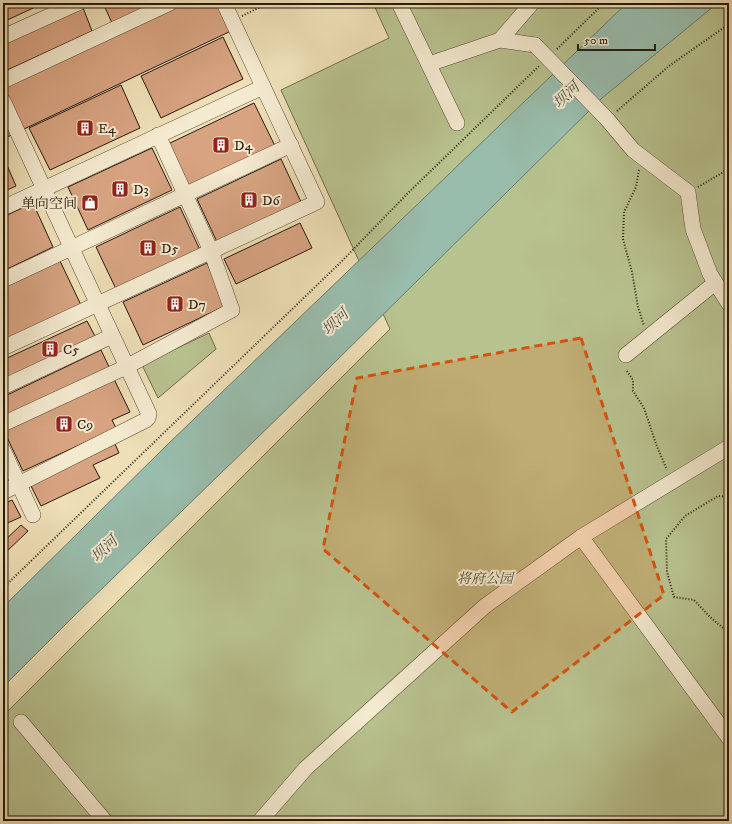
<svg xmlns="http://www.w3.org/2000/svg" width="732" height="824" font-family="'IM FELL DW Pica','Noto Serif SC',serif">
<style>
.green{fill:#b8c28f;stroke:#706e4e}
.water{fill:#99bdad;stroke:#6b7b6d}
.building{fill:#d7a381;stroke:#27190d}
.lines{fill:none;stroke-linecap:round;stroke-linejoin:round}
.minor-casing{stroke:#594a38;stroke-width:16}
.path{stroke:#27190d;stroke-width:2;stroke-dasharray:1 2;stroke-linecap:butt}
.minor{stroke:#f4ead0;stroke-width:15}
.minor-bridge-casing{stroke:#594a38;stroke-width:16;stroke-linecap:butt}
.minor-bridge{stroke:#f4ead0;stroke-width:15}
.marked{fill:#d5530c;fill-opacity:0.2;stroke:#d5530c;stroke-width:3;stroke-dasharray:8 5;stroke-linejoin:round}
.labels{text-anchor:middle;stroke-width:4;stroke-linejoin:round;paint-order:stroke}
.poi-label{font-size:14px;fill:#27190d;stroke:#f4ead0;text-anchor:start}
.park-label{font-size:14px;font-style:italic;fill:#524c34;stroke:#f4ead0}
.water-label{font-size:15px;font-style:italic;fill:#4f5245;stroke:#f4ead0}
</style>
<rect width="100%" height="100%" fill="#eedfb7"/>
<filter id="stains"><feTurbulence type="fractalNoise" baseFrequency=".005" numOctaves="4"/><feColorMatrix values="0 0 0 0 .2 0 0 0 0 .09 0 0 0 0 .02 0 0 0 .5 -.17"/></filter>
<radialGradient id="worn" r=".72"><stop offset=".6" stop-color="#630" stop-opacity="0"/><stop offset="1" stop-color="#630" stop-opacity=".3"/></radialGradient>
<g class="green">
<polygon points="373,3 729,3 729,821 3,821 3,716 390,329 281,90 389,38"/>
<polygon points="209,333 216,349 158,398 142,365"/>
</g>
<polygon class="water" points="627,3 721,3 714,6 602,98 326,371 76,614 3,687 3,607 168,444"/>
<g class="building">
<polygon points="3,3 44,3 3,22"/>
<polygon points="103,3 155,3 112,23"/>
<polygon points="183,3 221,3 233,30 3,139 3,88"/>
<polygon points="82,5 92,31 3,72 3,41"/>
<polygon points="223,37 243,79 161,118 141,76"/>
<polygon points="121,85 140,128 50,170 29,128"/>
<polygon points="254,103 275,146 189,187 168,144"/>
<polygon points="152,148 172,190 88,230 68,187"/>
<polygon points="3,156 16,186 3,192"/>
<polygon points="281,159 301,202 217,242 197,199"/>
<polygon points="33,203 53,247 3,271 3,217"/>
<polygon points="180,207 200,250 116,289 96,247"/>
<polygon points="300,223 312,248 236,284 224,259"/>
<polygon points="60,261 81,305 3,342 3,288"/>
<polygon points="207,263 227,305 143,345 123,302"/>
<polygon points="87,321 96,338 3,382 3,360"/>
<polygon points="101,350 110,369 3,419 3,397"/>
<polygon points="113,377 130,412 112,420 116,428 23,471 3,429"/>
<polygon points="115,444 119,453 93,465 100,478 41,506 30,484"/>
<polygon points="12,500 21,517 3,525 3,504"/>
<polygon points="21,525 28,531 3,555 3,542"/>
</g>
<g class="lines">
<g class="minor-casing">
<g id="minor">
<polyline points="399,3 457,123"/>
<polyline points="3,37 78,3"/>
<polyline points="500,40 535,45"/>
<polyline points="429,64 500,40 532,3"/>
<polyline points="3,81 170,3"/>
<polyline points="3,101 149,414 148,418 146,420 3,492"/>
<polyline points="607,119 633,150 688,192 693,229 710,274 729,304"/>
<polyline points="3,208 263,87"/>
<polyline points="3,280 291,145"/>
<polyline points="3,348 317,202 224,3"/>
<polyline points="626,355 715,283"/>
<polyline points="3,387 112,336"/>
<polyline points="3,424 126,367 232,310 211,251 158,135"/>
<polyline points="3,450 33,515"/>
<polyline points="581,537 729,738"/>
<polyline points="21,722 105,821"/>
<polyline points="260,821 306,768 485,606 581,537 729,447"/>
</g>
</g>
<g class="path">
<polyline points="242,16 268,3"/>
<polyline points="557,49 604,3"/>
<polyline points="617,111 669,66 729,24"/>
<polyline points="639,170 636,187 624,212 623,239 632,272 638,307 644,326"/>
<polyline points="698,187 729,169"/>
<polyline points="627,371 633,380 633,391 644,408 656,444 667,470"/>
<polyline points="729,497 718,496 685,516 666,539 667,572 674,597 694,600 710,617 729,633"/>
<polyline points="3,588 342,261 408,193 539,66"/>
</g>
<use href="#minor" class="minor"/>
<g class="minor-bridge-casing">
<polyline id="minor-bridge" points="535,45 607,119"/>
</g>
<use href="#minor-bridge" class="minor-bridge"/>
</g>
<path class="marked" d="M581,338l83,257 -152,117 -189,-163 34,-171z"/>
<defs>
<g id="building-square" transform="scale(0.9)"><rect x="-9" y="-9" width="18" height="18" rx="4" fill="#8f2418" stroke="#f4ead0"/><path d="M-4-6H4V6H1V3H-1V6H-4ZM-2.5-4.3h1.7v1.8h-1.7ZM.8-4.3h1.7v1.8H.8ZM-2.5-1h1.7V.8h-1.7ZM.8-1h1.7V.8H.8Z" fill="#fff"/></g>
<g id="shop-square" transform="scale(0.9)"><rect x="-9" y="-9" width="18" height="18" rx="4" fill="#8f2418" stroke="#f4ead0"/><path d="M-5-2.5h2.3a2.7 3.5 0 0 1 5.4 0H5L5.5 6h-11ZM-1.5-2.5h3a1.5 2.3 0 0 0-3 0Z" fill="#fff"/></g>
</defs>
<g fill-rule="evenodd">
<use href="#building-square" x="85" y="128"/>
<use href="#building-square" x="221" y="145"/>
<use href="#building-square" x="120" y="189"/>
<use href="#building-square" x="249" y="200"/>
<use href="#shop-square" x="90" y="203"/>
<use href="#building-square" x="148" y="248"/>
<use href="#building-square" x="175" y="304"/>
<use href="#building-square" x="50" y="349"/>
<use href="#building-square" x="64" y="424"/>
</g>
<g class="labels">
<g class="poi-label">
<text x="98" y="133">E4</text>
<text x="234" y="150">D4</text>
<text x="133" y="194">D3</text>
<text x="262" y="205">D6</text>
<text x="77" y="208" text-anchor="end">单向空间</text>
<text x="161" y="253">D5</text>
<text x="188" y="309">D7</text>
<text x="63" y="354">C5</text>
<text x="77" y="429">C9</text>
</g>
<g class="park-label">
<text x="485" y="583">将府公园</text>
</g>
<g class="water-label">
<text transform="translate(566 95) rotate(-44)" y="5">坝河</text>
<text transform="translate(335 322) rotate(-44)" y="5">坝河</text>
<text transform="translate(104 549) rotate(-44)" y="5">坝河</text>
</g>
</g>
<rect width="732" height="824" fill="none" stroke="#eedfb7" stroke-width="16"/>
<rect x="4" y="4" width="724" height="816" fill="none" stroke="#27190d" stroke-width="2"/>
<rect x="8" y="8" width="716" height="808" fill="none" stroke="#27190d"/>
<path d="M578 44v6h77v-6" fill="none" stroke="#27190d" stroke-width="2"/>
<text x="584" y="44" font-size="12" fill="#27190d" stroke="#f4ead0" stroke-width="3" paint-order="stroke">50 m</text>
<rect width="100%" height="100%" filter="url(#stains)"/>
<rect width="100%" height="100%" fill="url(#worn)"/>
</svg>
